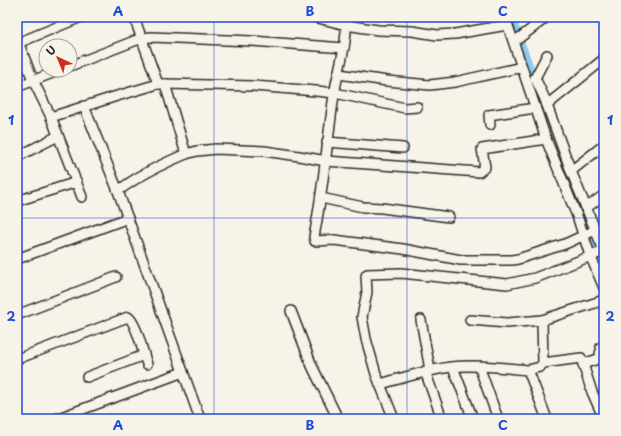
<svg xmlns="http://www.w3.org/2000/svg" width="621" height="436" font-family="'Playpen Sans',sans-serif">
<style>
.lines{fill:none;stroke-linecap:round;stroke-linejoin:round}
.canal{stroke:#8fcaef;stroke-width:8}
.minor-casing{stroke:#2b2b2b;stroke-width:12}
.minor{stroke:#f7f3e8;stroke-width:9}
.grid{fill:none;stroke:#1d4ed8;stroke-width:1;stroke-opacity:0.55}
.neatline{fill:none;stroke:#1d4ed8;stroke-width:1.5}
.grid-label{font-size:13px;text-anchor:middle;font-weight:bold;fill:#1d4ed8}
</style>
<rect width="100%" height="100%" fill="#f7f3e8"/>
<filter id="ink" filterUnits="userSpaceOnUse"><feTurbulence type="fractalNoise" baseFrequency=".025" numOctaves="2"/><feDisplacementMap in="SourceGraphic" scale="8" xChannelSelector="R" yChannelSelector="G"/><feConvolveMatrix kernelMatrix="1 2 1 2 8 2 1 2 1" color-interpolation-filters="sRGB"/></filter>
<g filter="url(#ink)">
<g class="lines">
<g class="canal">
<polyline points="511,17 536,84"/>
<polyline points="572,183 604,273"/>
</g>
<g class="minor-casing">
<g id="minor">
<polyline points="134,17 158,84 165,84 186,154 197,151 216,149 264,151 299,156 326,161 479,172 485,167 482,149 546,139"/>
<polyline points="314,17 346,25 378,30 412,31 437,35 455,34 507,25"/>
<path d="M346,17c2,27 -8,52 -12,78 -7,48 -11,95 -20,142l1,4 19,-1 69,9 58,11h51l6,-1 47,-15 39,-18"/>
<polyline points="505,17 546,139 577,216 590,255 604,288"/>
<polyline points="17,39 33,80 51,117 82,197"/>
<polyline points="514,42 547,17"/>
<polyline points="18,43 81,17"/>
<polyline points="70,66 142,38 151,37 252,41 344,48"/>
<polyline points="339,74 387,81 430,85 455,82 522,67"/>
<polyline points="535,78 544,97 571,171 604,251"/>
<polyline points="535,78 547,55"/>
<polyline points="165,84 254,86 316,91 335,93 405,108 417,107"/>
<polyline points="17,87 60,70"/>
<polyline points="547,105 604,59"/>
<polyline points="84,106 118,191 200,419"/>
<polyline points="51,117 117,96 158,84"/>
<polyline points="490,125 489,115 535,108"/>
<polyline points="327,142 403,148"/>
<polyline points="17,157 58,136"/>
<polyline points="571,171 604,145"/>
<path d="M118,191c21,-16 44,-27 68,-37"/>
<polyline points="321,198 363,207 382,208 449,217"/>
<polyline points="17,201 77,182"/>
<polyline points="586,208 604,195"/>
<polyline points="17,259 128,218"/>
<polyline points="291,311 312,366 338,419"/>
<polyline points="17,315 116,277"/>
<polyline points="421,320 430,370"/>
<polyline points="470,320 507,323 542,320 604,300"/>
<path d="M17,359l111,-42c9,6 15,37 19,47"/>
<polyline points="543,363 581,358 592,392 604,419"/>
<polyline points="583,364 601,358 602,357 600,353 603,352 601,347 604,345"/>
<polyline points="479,366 498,419"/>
<polyline points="453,367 473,419"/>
<polyline points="528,370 540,367 543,363 542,320"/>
<polyline points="425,371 442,419"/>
<polyline points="87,377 144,355"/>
<path d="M380,384c23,-6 47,-14 71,-17 25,-3 52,1 77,3l19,49"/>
<polyline points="56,419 183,372"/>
<polyline points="394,419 376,374 366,339 362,317 367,292 366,276 367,274 401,273 507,284 535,278 604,251"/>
</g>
</g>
<use href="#minor" class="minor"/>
</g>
</g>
<path class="grid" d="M214,17v402M407,17v402M17,218h587"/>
<rect width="621" height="436" fill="none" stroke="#f7f3e8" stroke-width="44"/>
<g transform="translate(58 58) rotate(316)"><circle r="19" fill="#f7f3e8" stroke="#a5a39c"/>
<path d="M0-3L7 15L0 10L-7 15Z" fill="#c8321e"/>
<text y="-6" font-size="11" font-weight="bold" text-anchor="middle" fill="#2b2b2b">U</text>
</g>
<rect x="22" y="22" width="577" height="392" class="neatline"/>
<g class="grid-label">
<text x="118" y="16">A</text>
<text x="310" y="16">B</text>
<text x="503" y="16">C</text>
<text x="11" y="125">1</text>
<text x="610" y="125">1</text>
<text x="11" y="321">2</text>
<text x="610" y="321">2</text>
<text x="118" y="430">A</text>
<text x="310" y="430">B</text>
<text x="503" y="430">C</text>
</g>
</svg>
